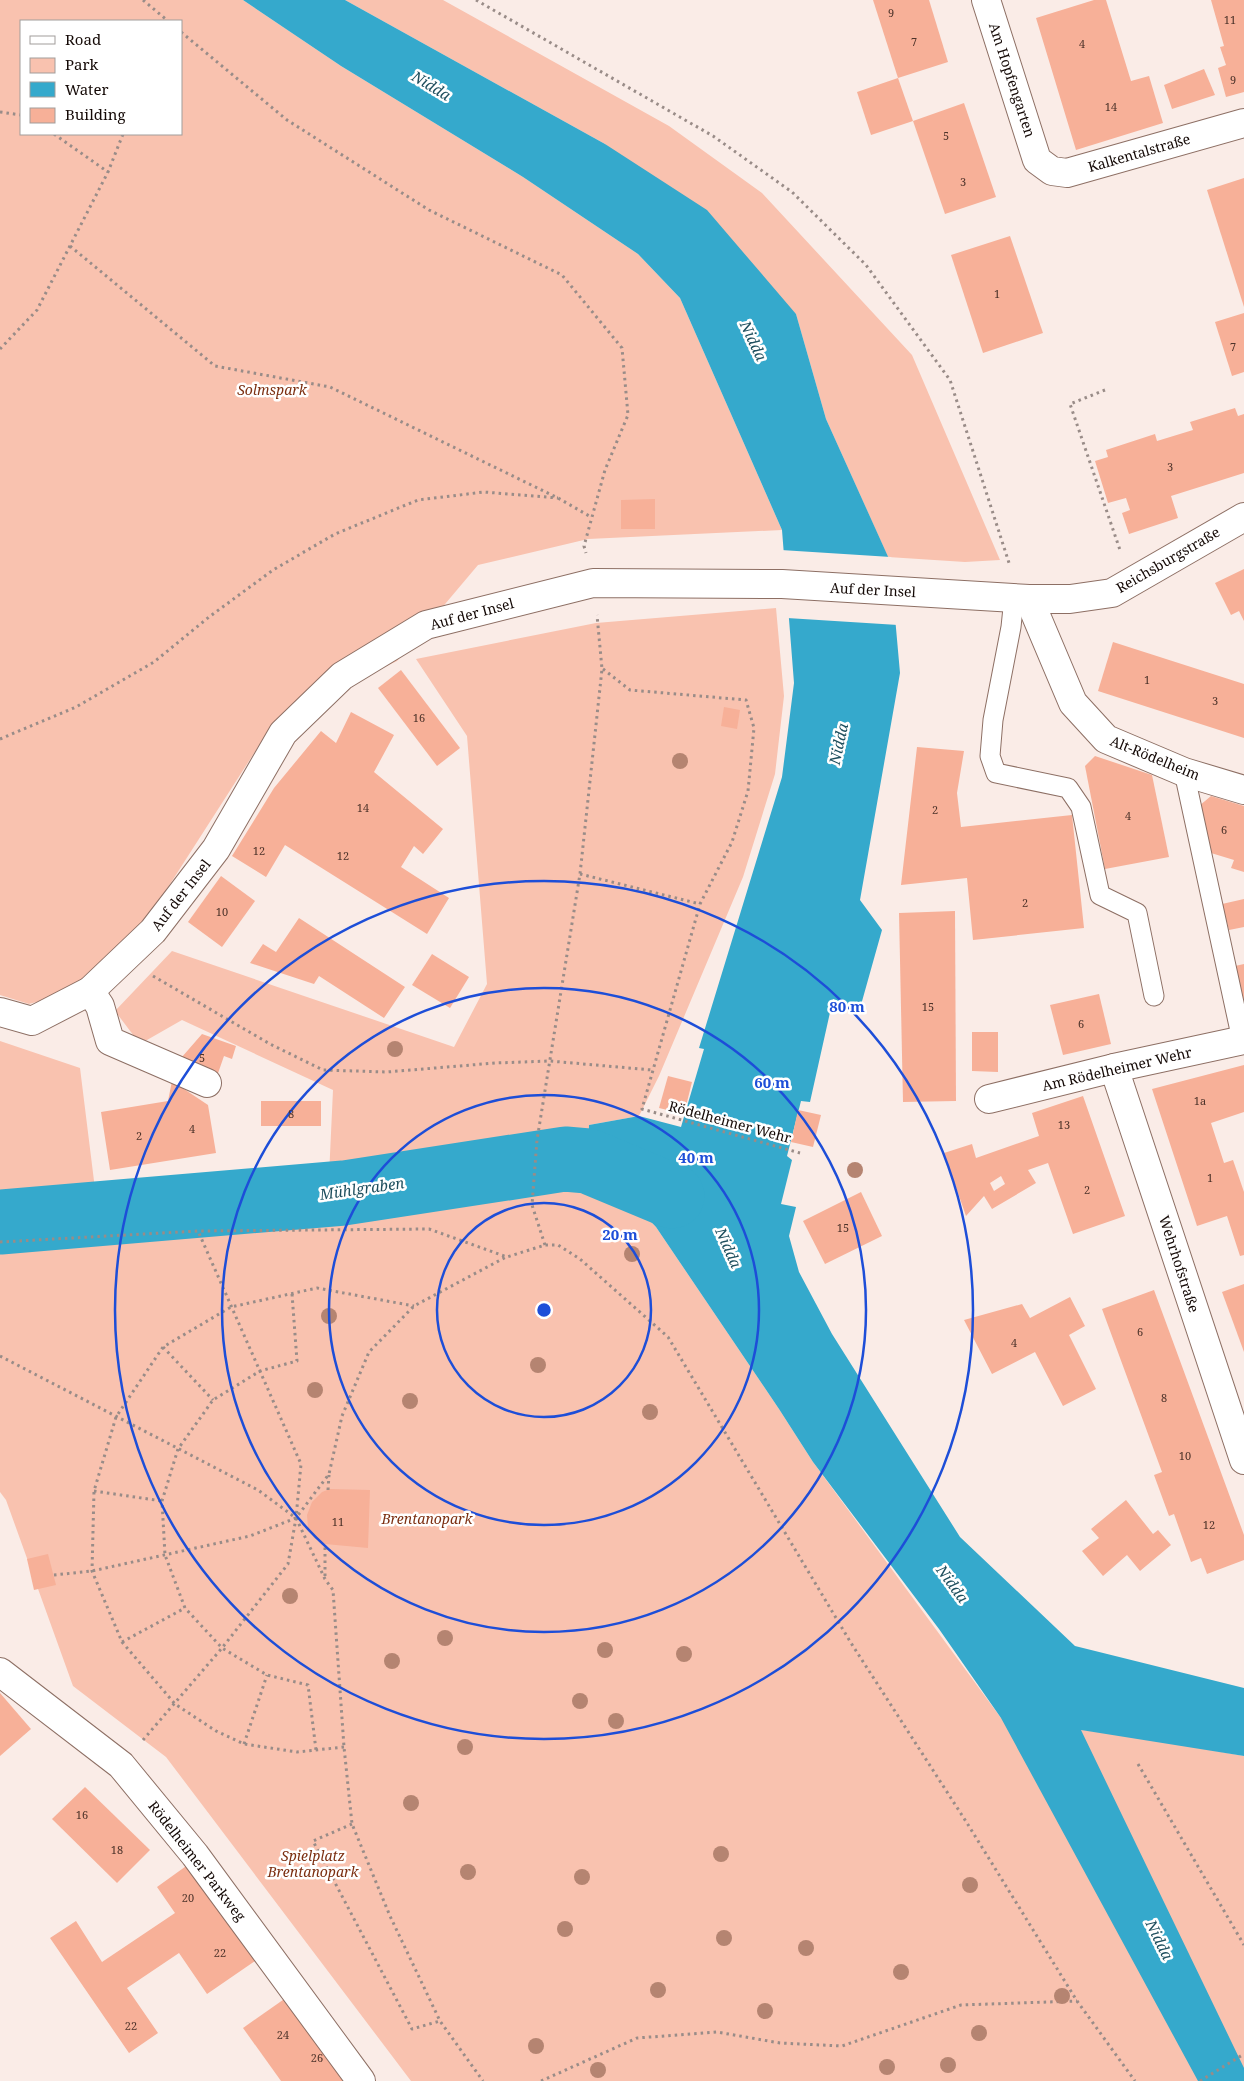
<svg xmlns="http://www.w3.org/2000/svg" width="1244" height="2081" font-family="'Noto Serif',serif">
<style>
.green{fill:#f9c2af;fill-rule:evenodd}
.water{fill:#35a9cc}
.pier{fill:#faece7}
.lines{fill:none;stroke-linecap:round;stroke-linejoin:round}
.river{stroke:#35a9cc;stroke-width:65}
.building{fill:#f7b098;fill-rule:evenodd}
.lane-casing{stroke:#8d6f64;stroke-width:21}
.street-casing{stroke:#8d6f64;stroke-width:30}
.secondary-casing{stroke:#8d6f64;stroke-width:30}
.path{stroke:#998c88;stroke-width:3;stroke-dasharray:2.5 4;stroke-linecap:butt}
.lane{stroke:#fff;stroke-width:19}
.street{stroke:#fff;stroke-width:28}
.secondary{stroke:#fff;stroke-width:28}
.tree{fill:#b58471}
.ring{fill:none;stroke:#1d4ed8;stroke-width:2.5}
.labels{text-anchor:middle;stroke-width:5;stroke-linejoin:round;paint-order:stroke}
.number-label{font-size:11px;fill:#4d332a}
.street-label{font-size:14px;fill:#140906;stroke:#fff}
.park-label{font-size:14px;font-style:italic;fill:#7c2f11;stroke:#fff}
.water-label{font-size:15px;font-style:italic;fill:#1f4f5e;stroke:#fff}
.centre{fill:#1d4ed8;stroke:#fff;stroke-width:2.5}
.ring-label{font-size:15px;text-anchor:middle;font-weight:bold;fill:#1d4ed8;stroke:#fff;stroke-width:5;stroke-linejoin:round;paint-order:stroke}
</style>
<rect width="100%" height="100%" fill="#faece7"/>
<g class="green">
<path d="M0,0h243l98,66 182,111 115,77 42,44 102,232 -194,9 -110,26 -81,96 -123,61 -129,201 -72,69 -44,12 -29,-9zM21,21h160v113h-160z"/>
<polygon points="345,0 443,0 669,126 762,193 912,355 1000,560 965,562 888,557 826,419 796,314 605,144"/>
<polygon points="776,608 784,696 775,774 743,877 659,1076 639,1116 589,1125 592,1183 627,1197 656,1227 779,1409 813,1462 1001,1718 1154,1740 1244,1756 1244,2081 411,2081 166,1757 73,1686 6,1500 0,1492 0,1041 80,1068 96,1197 329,1176 333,1090 182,1020 140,1044 115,1011 172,951 454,1047 487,984 467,736 416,659 596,623"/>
</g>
<polygon class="water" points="243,0 345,0 605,144 707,210 796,314 826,419 890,561 900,673 860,900 882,930 859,1012 833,999 810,1102 801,1101 787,1156 792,1160 781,1204 796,1207 789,1236 799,1272 832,1334 960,1537 1075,1646 1244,1688 1244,1756 1081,1730 1244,2068 1244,2081 1198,2081 1001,1718 939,1629 813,1462 779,1409 656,1227 627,1197 592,1183 588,1161 589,1125 639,1116 681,1127 704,1049 699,1048 782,777 794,683 782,530 680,298 638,254 523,177 341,66"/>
<polygon class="pier" points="781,550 891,557 893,561 898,625 787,618"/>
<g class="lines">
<polyline class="river" points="0,1222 344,1193 565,1159 588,1161 672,1196"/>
</g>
<g class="building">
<polygon points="873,0 929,0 948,62 898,78"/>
<polygon points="1094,0 1106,0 1131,81 1149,76 1163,123 1076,150 1036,18"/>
<polygon points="1211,0 1244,0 1244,92 1226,97 1218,68 1226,65 1220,47 1224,46"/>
<polygon points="1204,69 1215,95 1172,109 1164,85"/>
<polygon points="898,78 913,121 871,135 857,92"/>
<polygon points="964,103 996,197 945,214 913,121"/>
<polygon points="1244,178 1244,307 1207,190"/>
<polygon points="1010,236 1043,333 983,353 951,255"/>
<polygon points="1244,313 1244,372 1232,376 1215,322"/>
<polygon points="1235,408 1238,416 1244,414 1244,473 1171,496 1178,518 1129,534 1122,513 1130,510 1126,498 1108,503 1095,461 1108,457 1106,450 1155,434 1157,441 1193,430 1190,422"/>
<polygon points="655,499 655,529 621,529 621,500"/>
<polygon points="1244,569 1244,621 1239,611 1231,615 1215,583"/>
<polygon points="1113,642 1244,684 1244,738 1098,691"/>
<polygon points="401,670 460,748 437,766 378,688"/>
<polygon points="724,707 740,710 737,729 721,726"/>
<polygon points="351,712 394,735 374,772 443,829 423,854 414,846 401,867 449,898 427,934 285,845 266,877 232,856 274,788 321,731 336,743"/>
<polygon points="917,747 964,751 957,793 961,827 1072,815 1084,928 973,940 967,878 901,885"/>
<polygon points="1095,756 1152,775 1169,857 1105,869 1085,766"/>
<polygon points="1211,796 1244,806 1244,872 1231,868 1234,860 1211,853 1199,806"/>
<polygon points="221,876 255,901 222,947 188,922"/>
<polygon points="1244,899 1244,927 1229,930 1222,904"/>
<polygon points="955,911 956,1101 903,1102 899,913"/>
<polygon points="299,918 405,987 384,1018 319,976 314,984 250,963 263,944 276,952"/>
<polygon points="432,954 469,977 450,1008 412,985"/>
<polygon points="1244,964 1244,1003 1243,1003 1235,966"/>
<polygon points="1099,994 1111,1044 1063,1055 1050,1005"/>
<polygon points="972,1032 998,1032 998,1072 972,1071"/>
<polygon points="202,1034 236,1046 232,1059 224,1056 216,1079 175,1065"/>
<polygon points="1244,1065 1244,1112 1211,1123 1224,1163 1233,1160 1244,1192 1244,1255 1240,1256 1227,1216 1197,1226 1152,1089"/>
<polygon points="668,1076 692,1082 684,1114 659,1108"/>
<polygon points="172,1081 208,1105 216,1153 110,1170 101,1112 168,1101"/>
<path d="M1083,1096l42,120 -52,18 -25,-71 -20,7 8,13 -44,26 -8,-13 -18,20 -22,-63 28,-9 4,14 63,-22 -7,-23zM1001,1176l4,8 -11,7 -4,-8z"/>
<rect x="261" y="1101" width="60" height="25"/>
<polygon points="798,1110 821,1115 813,1147 791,1142"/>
<polygon points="861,1192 882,1236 825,1264 803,1221"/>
<polygon points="1244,1284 1244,1352 1222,1292"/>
<polygon points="1154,1290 1244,1535 1244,1560 1207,1574 1201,1558 1191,1562 1174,1514 1169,1516 1154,1475 1162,1472 1102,1309"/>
<polygon points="1070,1297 1085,1326 1069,1335 1096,1389 1063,1406 1035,1352 992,1374 964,1320 1022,1304 1030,1318"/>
<polygon points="330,1489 370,1490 368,1548 325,1544 314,1538 308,1528 307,1515 312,1502 322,1492"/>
<polygon points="1126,1500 1153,1534 1158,1530 1171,1545 1140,1571 1127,1555 1103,1576 1082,1551 1099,1538 1091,1529"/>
<polygon points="48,1554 56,1585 34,1590 27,1559"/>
<polygon points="0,1693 31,1729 0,1756"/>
<polygon points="85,1787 150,1850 117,1883 52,1819"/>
<polygon points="189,1864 255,1961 207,1994 179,1953 127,1988 158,2033 129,2053 50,1938 76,1921 102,1962 175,1913 157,1887"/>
<polygon points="290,1995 350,2081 281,2081 243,2028"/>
</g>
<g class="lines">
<g class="lane-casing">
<g id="lane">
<polyline points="1014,598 1011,627 993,720 990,756 996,773 1068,788 1081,807 1100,895 1137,913 1154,996"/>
<polyline points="1184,772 1242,1040"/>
</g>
</g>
<g class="street-casing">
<g id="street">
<polyline points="986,0 1037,160 1052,171 1067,173 1244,123"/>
<polyline points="1029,599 1073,703 1106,739 1184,772 1244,790"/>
<polyline points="90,991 100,1006 110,1041 207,1083"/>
<polyline points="1114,1068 1244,1460"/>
<polyline points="989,1099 1114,1068 1244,1040"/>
<polyline points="0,1672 121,1765 195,1855 361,2081"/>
</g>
</g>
<g class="secondary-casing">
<polyline id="secondary" points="0,1012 32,1021 90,991 153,931 216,849 283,733 342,676 426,625 593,583 782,584 1029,599 1070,599 1112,593 1244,517"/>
</g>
<g class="path">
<polyline points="143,0 168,21"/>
<polyline points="476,0 713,136 792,192 866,265 950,380 1010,566"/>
<polyline points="181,32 287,120 429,210 562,275 622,348 628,415 605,470 584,546 586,553"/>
<polyline points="0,112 21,115"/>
<polyline points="54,134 108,172"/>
<polyline points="70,246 215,366 330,387 558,498 591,517"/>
<polyline points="0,349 37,310 108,172 123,134"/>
<polyline points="1105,390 1070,404 1120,550"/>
<polyline points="603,669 630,690 746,700 754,728 748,791 732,842 700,904 642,1109 800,1153"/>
<polyline points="0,739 76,707 154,662 209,617 273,570 335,534 418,500 484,492 558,498"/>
<polyline points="580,874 700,904"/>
<polyline points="153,976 270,1044 323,1070 387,1072 495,1063 550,1061 652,1070"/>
<polyline points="0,1242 198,1231 429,1229 507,1257 545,1245 558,1245 580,1259 668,1337 851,1643 967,1823 1077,2001 1135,2081"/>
<polyline points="545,1245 532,1205 537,1140 580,874 602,669 597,615"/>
<polyline points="292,1294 297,1361 260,1371 213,1400 178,1449 162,1501 165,1555 185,1608 222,1648 267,1675 308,1685 316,1750"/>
<polyline points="163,1347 213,1400"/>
<polyline points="0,1356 258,1490 296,1518 325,1579 333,1590 344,1747 352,1824 390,1916 440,2021 483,2081"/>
<polyline points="328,1490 329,1475"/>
<polyline points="94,1491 162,1501"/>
<polyline points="54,1575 92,1571 250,1536 296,1518 329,1474 342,1416 369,1352 414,1306 506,1257"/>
<polyline points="325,1576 325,1544"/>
<polyline points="122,1642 185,1608"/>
<polyline points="143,1740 222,1648 288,1564 296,1518 301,1464 198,1231"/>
<polyline points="244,1744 267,1675"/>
<polyline points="344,1747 297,1752 244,1744 216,1731 175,1704 122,1642 92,1571 94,1491 116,1417 163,1347 231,1307 317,1288 414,1306"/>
<polyline points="1138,1764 1244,1945"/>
<polyline points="352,1824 313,1841 412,2029 440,2021"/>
<polyline points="541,2081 637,2038 717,2032 780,2043 842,2046 961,2005 1077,2001"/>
<polyline points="1200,2081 1244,2054"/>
</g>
<use href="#lane" class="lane"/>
<use href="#street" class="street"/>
<use href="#secondary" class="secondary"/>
</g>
<g class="tree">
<circle cx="680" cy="761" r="8"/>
<circle cx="395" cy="1049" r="8"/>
<circle cx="855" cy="1170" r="8"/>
<circle cx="632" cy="1254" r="8"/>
<circle cx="329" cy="1316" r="8"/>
<circle cx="538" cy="1365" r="8"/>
<circle cx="315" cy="1390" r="8"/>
<circle cx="410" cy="1401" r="8"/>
<circle cx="650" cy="1412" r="8"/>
<circle cx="290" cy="1596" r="8"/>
<circle cx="445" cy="1638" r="8"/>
<circle cx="605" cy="1650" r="8"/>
<circle cx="684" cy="1654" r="8"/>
<circle cx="392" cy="1661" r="8"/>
<circle cx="580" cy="1701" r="8"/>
<circle cx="616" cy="1721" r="8"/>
<circle cx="465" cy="1747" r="8"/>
<circle cx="411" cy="1803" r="8"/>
<circle cx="721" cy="1854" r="8"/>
<circle cx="468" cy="1872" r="8"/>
<circle cx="582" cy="1877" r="8"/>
<circle cx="970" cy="1885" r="8"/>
<circle cx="565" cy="1929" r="8"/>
<circle cx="724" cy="1938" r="8"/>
<circle cx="806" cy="1948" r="8"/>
<circle cx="901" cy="1972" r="8"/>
<circle cx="658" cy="1990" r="8"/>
<circle cx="1062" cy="1996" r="8"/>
<circle cx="765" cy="2011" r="8"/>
<circle cx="979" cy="2033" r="8"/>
<circle cx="536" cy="2046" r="8"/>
<circle cx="948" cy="2065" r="8"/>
<circle cx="887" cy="2067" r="8"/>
<circle cx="598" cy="2070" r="8"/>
</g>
<g class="ring">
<circle cx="544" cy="1310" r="107"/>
<circle cx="544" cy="1310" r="215"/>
<circle cx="544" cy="1310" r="322"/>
<circle cx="544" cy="1310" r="429"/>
</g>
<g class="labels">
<g class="number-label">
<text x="891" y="17">9</text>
<text x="1230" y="24">11</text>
<text x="914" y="46">7</text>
<text x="1082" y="48">4</text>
<text x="1233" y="84">9</text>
<text x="1111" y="111">14</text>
<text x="946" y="140">5</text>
<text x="963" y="186">3</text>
<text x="997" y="298">1</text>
<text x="1233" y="351">7</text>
<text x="1170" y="471">3</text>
<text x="1147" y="684">1</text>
<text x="1215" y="705">3</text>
<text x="419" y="722">16</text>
<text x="363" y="812">14</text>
<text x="935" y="814">2</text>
<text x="1128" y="820">4</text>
<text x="1224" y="834">6</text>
<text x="259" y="855">12</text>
<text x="343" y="860">12</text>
<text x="1025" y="907">2</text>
<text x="222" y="916">10</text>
<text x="928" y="1011">15</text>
<text x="1081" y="1028">6</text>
<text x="202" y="1062">5</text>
<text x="1200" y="1105">1a</text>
<text x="291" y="1118">8</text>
<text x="1064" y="1129">13</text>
<text x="192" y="1133">4</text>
<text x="139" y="1140">2</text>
<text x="1210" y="1182">1</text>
<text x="1087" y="1194">2</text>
<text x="843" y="1232">15</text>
<text x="1140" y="1336">6</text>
<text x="1014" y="1347">4</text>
<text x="1164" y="1402">8</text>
<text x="1185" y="1460">10</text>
<text x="338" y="1526">11</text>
<text x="1209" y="1529">12</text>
<text x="82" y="1819">16</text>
<text x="117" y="1854">18</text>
<text x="188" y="1902">20</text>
<text x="220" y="1957">22</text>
<text x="131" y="2030">22</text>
<text x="283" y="2039">24</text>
<text x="317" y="2062">26</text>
</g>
<g class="street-label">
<text transform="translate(1012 80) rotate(72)" y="5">Am Hopfengarten</text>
<text transform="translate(1139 153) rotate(-16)" y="5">Kalkentalstraße</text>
<text transform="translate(1168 560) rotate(-30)" y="5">Reichsburgstraße</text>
<text transform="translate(873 590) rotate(3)" y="5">Auf der Insel</text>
<text transform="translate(472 614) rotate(-15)" y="5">Auf der Insel</text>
<text transform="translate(1155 758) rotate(22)" y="5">Alt-Rödelheim</text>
<text transform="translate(181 895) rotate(-52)" y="5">Auf der Insel</text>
<text transform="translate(1117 1069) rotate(-13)" y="5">Am Rödelheimer Wehr</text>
<text transform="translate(730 1122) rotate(15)" y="5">Rödelheimer Wehr</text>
<text transform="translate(1179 1264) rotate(72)" y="5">Wehrhofstraße</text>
<text transform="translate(197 1861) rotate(52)" y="5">Rödelheimer Parkweg</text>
</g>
<g class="park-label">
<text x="272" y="395">Solmspark</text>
<text x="427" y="1524">Brentanopark</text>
<text x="313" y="1861">Spielplatz<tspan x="313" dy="16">Brentanopark</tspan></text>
</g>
<g class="water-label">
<text transform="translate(431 86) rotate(31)" y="5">Nidda</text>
<text transform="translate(753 341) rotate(65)" y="5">Nidda</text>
<text transform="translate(839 744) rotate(-78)" y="5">Nidda</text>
<text transform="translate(362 1189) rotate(-8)" y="5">Mühlgraben</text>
<text transform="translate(728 1248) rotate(66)" y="5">Nidda</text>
<text transform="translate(952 1584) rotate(54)" y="5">Nidda</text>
<text transform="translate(1159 1940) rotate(64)" y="5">Nidda</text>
</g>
</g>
<circle cx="544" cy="1310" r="8" class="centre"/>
<g class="ring-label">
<text x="847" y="1012">80 m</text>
<text x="772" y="1088">60 m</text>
<text x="696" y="1163">40 m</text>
<text x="620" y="1240">20 m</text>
</g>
<rect x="20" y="20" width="162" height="115" fill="#ffffff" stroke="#a19d9b"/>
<rect x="30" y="36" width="25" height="8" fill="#ffffff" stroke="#a19d9b"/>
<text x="65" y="45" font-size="15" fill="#140906">Road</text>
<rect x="30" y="58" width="25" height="15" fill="#f9c2af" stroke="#a19d9b"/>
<text x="65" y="70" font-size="15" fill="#140906">Park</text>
<rect x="30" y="82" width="25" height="15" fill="#35a9cc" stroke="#a19d9b"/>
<text x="65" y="95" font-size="15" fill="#140906">Water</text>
<rect x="30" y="108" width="25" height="15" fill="#f7b098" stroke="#a19d9b"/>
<text x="65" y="120" font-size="15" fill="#140906">Building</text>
</svg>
